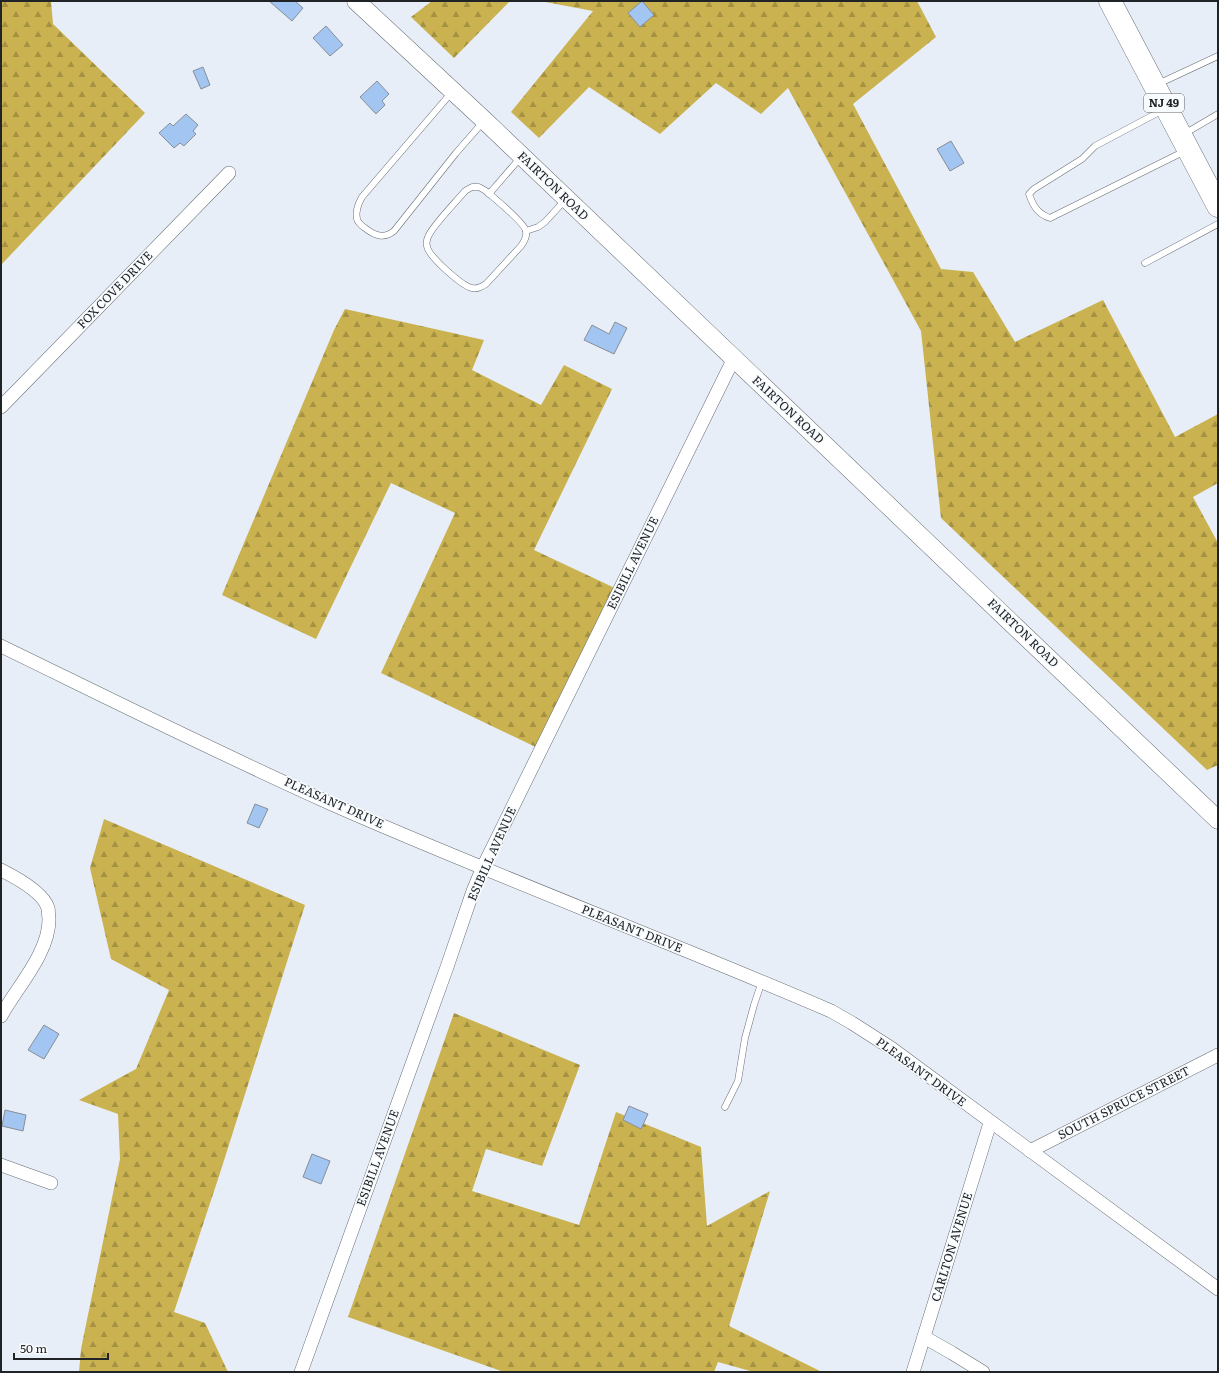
<svg xmlns="http://www.w3.org/2000/svg" width="1219" height="1373" font-family="Literata,serif">
<style>
.forest{fill:url(#forest-firs)}
.building{fill:#a2c5f1;stroke:#888e96}
.lines{fill:none;stroke-linecap:round;stroke-linejoin:round}
.lane-casing{stroke:#676d74;stroke-width:7}
.street-casing{stroke:#676d74;stroke-width:14}
.secondary-casing{stroke:#676d74;stroke-width:19}
.highway-casing{stroke:#676d74;stroke-width:23}
.lane{stroke:#fff;stroke-width:6}
.street{stroke:#fff;stroke-width:13}
.secondary{stroke:#fff;stroke-width:18}
.highway{stroke:#fff;stroke-width:22}
.labels{text-anchor:middle;stroke-width:3.5;stroke-linejoin:round;paint-order:stroke}
.shield{fill:#f8fbfe;stroke:#626468;stroke-width:1}
.shield-label{font-size:11px;font-weight:bold;fill:#212427}
.street-label{font-size:12px;fill:#212427;stroke:#f8fbfe}
</style>
<defs>
<pattern id="forest-firs" width="22" height="20" patternUnits="userSpaceOnUse"><rect width="22" height="20" fill="#cab250"/><path d="M5 1l3.5 6h-7zM16 11l3.5 6h-7z" fill="#a49142"/></pattern>
</defs>
<rect width="100%" height="100%" fill="#e7eef7"/>
<g class="forest">
<polygon points="1,1 51,1 53,24 145,113 1,265"/>
<polygon points="432,1 510,1 454,58 411,17"/>
<polygon points="540,1 917,1 936,37 853,104 941,269 973,272 1015,342 1103,300 1175,437 1218,414 1218,483 1193,497 1218,543 1218,765 1207,770 941,518 921,331 788,88 761,114 716,83 660,134 589,87 539,138 511,112 593,11"/>
<polygon points="345,309 484,340 472,370 541,405 564,365 612,389 534,550 619,590 542,750 381,673 455,513 391,483 316,639 222,595 334,330"/>
<polygon points="104,819 305,905 220,1173 174,1312 205,1323 228,1372 79,1372 81,1349 120,1159 118,1114 79,1100 136,1069 169,990 111,959 90,868"/>
<polygon points="454,1013 580,1065 542,1166 486,1149 472,1191 579,1225 616,1112 701,1147 707,1226 770,1191 729,1326 822,1372 754,1372 718,1362 714,1372 504,1372 348,1317"/>
</g>
<g class="building">
<polygon points="269,1 295,1 303,8 292,21"/>
<polygon points="642,1 654,15 640,27 628,13"/>
<polygon points="326,26 343,45 330,56 313,38"/>
<polygon points="203,67 210,85 201,89 193,71"/>
<polygon points="377,81 389,94 382,101 385,105 376,114 360,97"/>
<polygon points="186,114 198,125 193,131 196,134 184,146 180,143 174,148 159,133 170,123 173,126"/>
<polygon points="951,141 964,163 950,171 937,149"/>
<polygon points="615,322 627,328 614,354 584,340 592,325 609,334"/>
<polygon points="255,804 268,809 259,828 247,823"/>
<polygon points="44,1025 59,1034 44,1059 28,1050"/>
<polygon points="629,1106 648,1114 641,1129 623,1120"/>
<polygon points="5,1110 26,1115 23,1131 2,1126"/>
<polygon points="312,1154 330,1161 321,1184 303,1177"/>
</g>
<g class="lines">
<g class="lane-casing">
<g id="lane">
<polyline points="1158,84 1218,56"/>
<path d="M452,92l-90,105c-4,7 -7,14 -5,22 1,4 5,7 8,9 10,8 19,11 29,3l62,-78 28,-32"/>
<path d="M1163,110l-68,36 -13,13 -48,30 -5,5c4,12 9,20 21,24l135,-67"/>
<polyline points="1184,134 1218,114"/>
<path d="M472,187h7l7,4c8,7 38,31 40,40 1,5 -2,11 -5,15l-35,38c-5,3 -8,5 -14,4 -10,-2 -44,-32 -45,-42 -1,-2 0,-7 1,-9 4,-11 28,-35 37,-46z"/>
<polyline points="489,194 521,157"/>
<polyline points="526,231 538,227 545,222 566,199"/>
<polyline points="1145,263 1218,224"/>
<polyline points="725,1107 738,1081 745,1038 754,1005 762,981"/>
</g>
</g>
<g class="street-casing">
<g id="street">
<polyline points="1,407 229,173"/>
<path d="M1,646c111,54 221,109 333,159 164,72 332,135 497,206l21,12 39,25 327,241"/>
<path d="M1,870c14,7 42,22 47,38 1,3 0,7 1,10 1,34 -32,69 -48,98"/>
<polyline points="1030,1151 1218,1055"/>
<polyline points="1,1165 51,1183"/>
<polyline points="924,1337 952,1353 983,1372"/>
<polyline points="301,1372 447,967 473,891 483,867 734,358"/>
<polyline points="913,1372 990,1123"/>
</g>
</g>
<g class="secondary-casing">
<polyline id="secondary" points="356,1 484,120 1218,820"/>
</g>
<g class="highway-casing">
<polyline id="highway" points="1110,1 1218,206"/>
</g>
<use href="#lane" class="lane"/>
<use href="#street" class="street"/>
<use href="#secondary" class="secondary"/>
<use href="#highway" class="highway"/>
</g>
<g class="labels">
<rect class="shield" x="1144" y="94" width="40" height="18" rx="3"/>
<g class="shield-label">
<text x="1164" y="107">NJ 49</text>
</g>
<g class="street-label">
<text transform="translate(553 186) rotate(44)" y="4">FAIRTON ROAD</text>
<text transform="translate(115 290) rotate(-46)" y="4">FOX COVE DRIVE</text>
<text transform="translate(788 410) rotate(43)" y="4">FAIRTON ROAD</text>
<text transform="translate(633 563) rotate(-64)" y="4">ESIBILL AVENUE</text>
<text transform="translate(1023 633) rotate(44)" y="4">FAIRTON ROAD</text>
<text transform="translate(334 803) rotate(24)" y="4">PLEASANT DRIVE</text>
<text transform="translate(492 854) rotate(-66)" y="4">ESIBILL AVENUE</text>
<text transform="translate(632 929) rotate(22)" y="4">PLEASANT DRIVE</text>
<text transform="translate(921 1072) rotate(36)" y="4">PLEASANT DRIVE</text>
<text transform="translate(1124 1103) rotate(-27)" y="4">SOUTH SPRUCE STREET</text>
<text transform="translate(378 1158) rotate(-70)" y="4">ESIBILL AVENUE</text>
<text transform="translate(952 1247) rotate(-73)" y="4">CARLTON AVENUE</text>
</g>
</g>
<rect width="1219" height="1373" fill="none" stroke="#212427" stroke-width="4"/>
<path d="M14 1353v6h94v-6" fill="none" stroke="#212427" stroke-width="2"/>
<text x="20" y="1353" font-size="12" fill="#212427" stroke="#f8fbfe" stroke-width="3" paint-order="stroke">50 m</text>
</svg>
